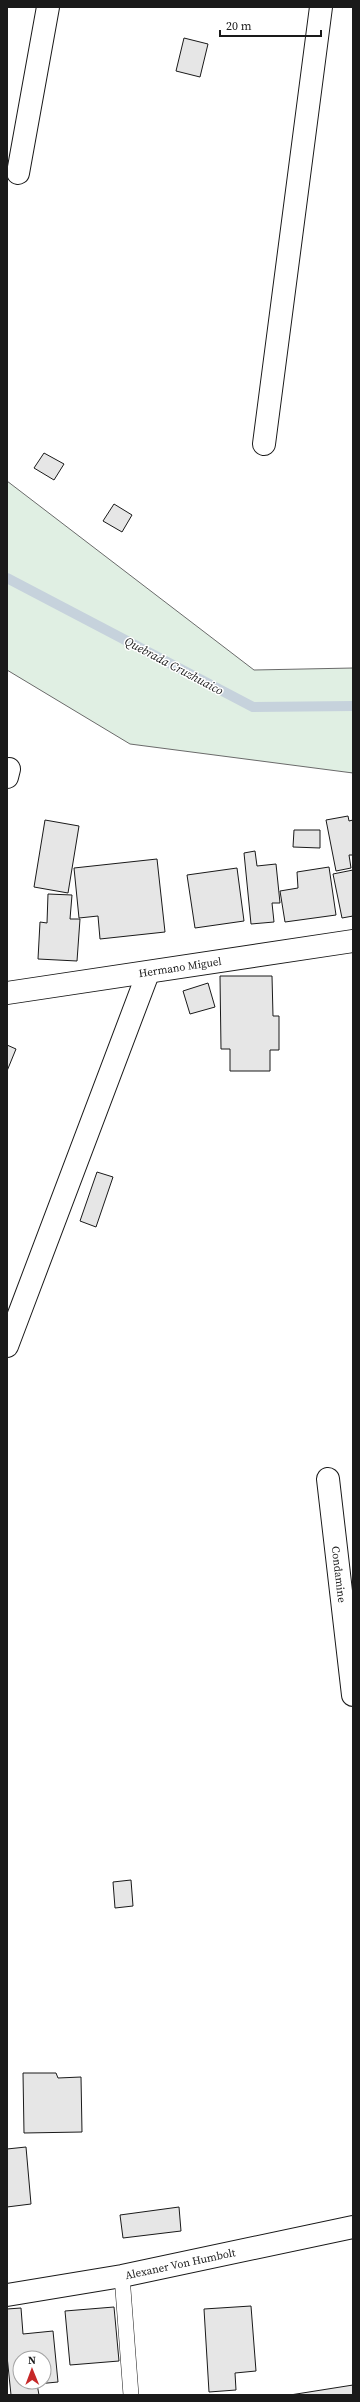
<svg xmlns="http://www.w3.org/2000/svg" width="360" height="2402" font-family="'Source Serif 4',serif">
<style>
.green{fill:#e0efe3;stroke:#6a6a6a}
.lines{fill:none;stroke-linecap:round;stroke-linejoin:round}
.stream{stroke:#c6d2dc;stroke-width:10}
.building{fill:#e6e6e6;stroke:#1a1a1a;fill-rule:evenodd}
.lane-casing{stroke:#1a1a1a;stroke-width:16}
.street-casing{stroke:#1a1a1a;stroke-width:24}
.lane{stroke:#fff;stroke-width:15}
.street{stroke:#fff;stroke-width:22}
.labels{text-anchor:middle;stroke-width:3;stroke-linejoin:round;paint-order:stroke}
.street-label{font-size:11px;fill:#1a1a1a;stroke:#fff}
.water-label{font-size:12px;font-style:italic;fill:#1a1a1a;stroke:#fff}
</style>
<rect width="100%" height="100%" fill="#fff"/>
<polygon class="green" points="7,481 254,670 353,668 353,773 130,744 7,670"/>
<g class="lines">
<polyline class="stream" points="7,578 253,707 353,706"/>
</g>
<g class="building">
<polygon points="184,38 208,44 200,77 176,71"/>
<polygon points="44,453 64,464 54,480 34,468"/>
<polygon points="114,504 132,515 122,532 103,521"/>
<polygon points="348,816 349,821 353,820 353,855 349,855 351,868 336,871 326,820"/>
<polygon points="45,820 79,826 68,893 34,887"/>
<polygon points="294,830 320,830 320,848 293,847"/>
<polygon points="255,851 257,866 276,864 280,903 272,903 274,922 251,924 244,853"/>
<polygon points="157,859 165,932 100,939 98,916 79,918 74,868"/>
<polygon points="329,867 336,915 285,922 280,891 298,888 297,872"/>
<polygon points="237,868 244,921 195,928 187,875"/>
<polygon points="353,870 353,916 342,918 333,874"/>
<polygon points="48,894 72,895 70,919 80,919 77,961 38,959 40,922 47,923"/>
<polygon points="220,976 272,976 273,1016 279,1016 279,1050 270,1050 270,1071 230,1071 230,1049 221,1049"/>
<polygon points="208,983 215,1007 190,1014 183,991"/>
<polygon points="7,1045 16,1049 7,1071"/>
<polygon points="97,1172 113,1177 96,1227 80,1221"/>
<polygon points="131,1880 133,1906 115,1908 113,1882"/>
<polygon points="23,2073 56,2073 58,2078 81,2077 82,2132 24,2133"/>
<polygon points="26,2147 31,2204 7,2207 7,2149"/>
<polygon points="179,2207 181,2231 123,2238 120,2215"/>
<polygon points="251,2306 256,2371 235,2373 236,2390 209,2392 204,2309"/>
<polygon points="114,2307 119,2361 70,2365 65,2311"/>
<path d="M21,2308l2,26 30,-3 5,51 -21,2 2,11h-28l-4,-39v-47zM20,2358h24v24h-24z"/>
<polygon points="353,2385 353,2395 290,2395"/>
</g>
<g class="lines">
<g class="lane-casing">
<polyline id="lane" points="122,2276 131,2395"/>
</g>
<g class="street-casing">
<g id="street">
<polyline points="18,173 48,7"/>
<polyline points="264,444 321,7"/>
<polyline points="7,777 9,769"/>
<path id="s1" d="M7,993l346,-52"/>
<polyline points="7,1346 148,973"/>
<path id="s2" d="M328,1479l25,216"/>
<path id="s3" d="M7,2295l115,-19 231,-49"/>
</g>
</g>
<use href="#lane" class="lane"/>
<use href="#street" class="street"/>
</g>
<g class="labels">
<g class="street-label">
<text dy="4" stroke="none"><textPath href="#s1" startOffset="175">Hermano Miguel</textPath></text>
<text dy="4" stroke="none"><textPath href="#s2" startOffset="96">Condamine</textPath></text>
<text dy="4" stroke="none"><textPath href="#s3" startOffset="176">Alexaner Von Humbolt</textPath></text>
</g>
<g class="water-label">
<text transform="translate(174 666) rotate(28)" y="4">Quebrada Cruzhuaico</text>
</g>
</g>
<rect width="360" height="2402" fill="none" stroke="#1a1a1a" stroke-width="16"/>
<g transform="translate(32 2370) rotate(359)"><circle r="19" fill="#ffffff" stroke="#a3a3a3"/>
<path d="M0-3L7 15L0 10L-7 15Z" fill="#c62828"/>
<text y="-6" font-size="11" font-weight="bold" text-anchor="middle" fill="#1a1a1a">N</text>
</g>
<path d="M220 30v6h101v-6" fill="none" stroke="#1a1a1a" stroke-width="2"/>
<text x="226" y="30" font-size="12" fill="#1a1a1a" stroke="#ffffff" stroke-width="3" paint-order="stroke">20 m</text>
</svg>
